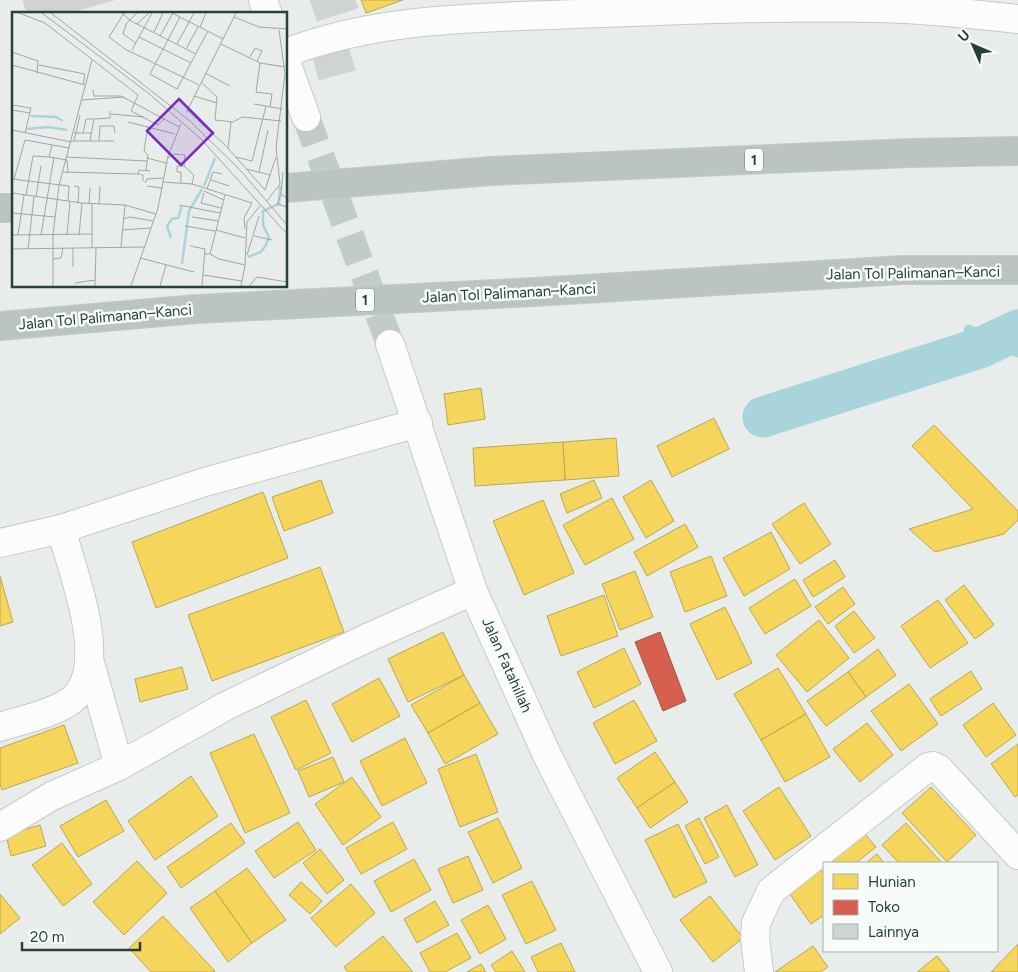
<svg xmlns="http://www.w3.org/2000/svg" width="1018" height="972" font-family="Figtree,sans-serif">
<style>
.homes{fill:#f6d55c;stroke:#b7a952}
.shops{fill:#d6604d;stroke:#a15747}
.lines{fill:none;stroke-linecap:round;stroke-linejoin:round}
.stream{stroke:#a9d4db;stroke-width:11}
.canal{stroke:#a9d4db;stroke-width:41}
.building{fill:#cfd4d2;stroke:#d1d6d4}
.secondary-tunnel{stroke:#c1cbc8;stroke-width:28;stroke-dasharray:28 14;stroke-linecap:butt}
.street-casing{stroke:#c5cac8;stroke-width:30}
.secondary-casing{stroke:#c3cbc8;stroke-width:30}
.highway-casing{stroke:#c3ccc9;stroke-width:30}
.street{stroke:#fcfcfc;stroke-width:28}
.secondary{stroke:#fcfcfc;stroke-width:28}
.highway{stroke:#bcc4c2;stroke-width:28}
.highway-bridge-casing{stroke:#c3ccc9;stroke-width:30;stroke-linecap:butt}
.highway-bridge{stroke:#bcc4c2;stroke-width:28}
.labels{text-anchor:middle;stroke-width:5;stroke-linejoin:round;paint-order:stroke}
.shield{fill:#f7fbf9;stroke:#637a73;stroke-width:1}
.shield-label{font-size:14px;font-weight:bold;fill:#24423a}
.street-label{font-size:15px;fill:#24423a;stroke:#f7fbf9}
.inset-river{fill:none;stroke:#a9d4db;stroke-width:2.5}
.inset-road{fill:none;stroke:#9aa9a4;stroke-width:1}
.view{fill:#7b2cbf;fill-opacity:0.15;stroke:#7b2cbf;stroke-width:2.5}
.inset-edge{fill:none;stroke:#24423a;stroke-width:2.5}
</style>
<rect width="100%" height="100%" fill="#e8edeb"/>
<g class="homes">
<polygon points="361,0 403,0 366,13"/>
<polygon points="481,388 485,419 448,425 444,394"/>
<polygon points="714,418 729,449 672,477 657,446"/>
<polygon points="934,425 1018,511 1018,520 1004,534 935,552 909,529 973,509 912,446"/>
<polygon points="616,438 619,476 565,480 563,442"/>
<polygon points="563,442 565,480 475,486 473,448"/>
<polygon points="321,480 333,513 284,531 272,497"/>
<polygon points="594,480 602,498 567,513 560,494"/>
<polygon points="651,480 674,521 646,538 623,497"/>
<polygon points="263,492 288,558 156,608 132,542"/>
<polygon points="612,498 634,539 585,565 563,525"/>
<polygon points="543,500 574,573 524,595 493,521"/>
<polygon points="804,503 831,544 800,564 772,524"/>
<polygon points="685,524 698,547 647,576 634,552"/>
<polygon points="771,532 790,569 744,596 723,558"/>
<polygon points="711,556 727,596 685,612 670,572"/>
<polygon points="835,560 845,577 813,597 803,580"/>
<polygon points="320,567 344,632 212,681 188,615"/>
<polygon points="635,571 653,617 620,630 602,584"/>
<polygon points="0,576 13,622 0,626"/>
<polygon points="795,579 811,606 765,634 749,608"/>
<polygon points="964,585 994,625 975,639 945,600"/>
<polygon points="843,587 855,604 828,624 815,607"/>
<polygon points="604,595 618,636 561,656 547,616"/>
<polygon points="938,600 968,643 930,668 901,626"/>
<polygon points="725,607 752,663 717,680 690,624"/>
<polygon points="854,611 875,638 854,653 835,626"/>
<polygon points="819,620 849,658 807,692 776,655"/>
<polygon points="443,632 464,675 408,702 388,659"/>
<polygon points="624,648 641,684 594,708 577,672"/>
<polygon points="878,649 896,675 866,697 848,672"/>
<polygon points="182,667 188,689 140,702 135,679"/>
<polygon points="778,668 806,714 761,740 734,694"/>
<polygon points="971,671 982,689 941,716 930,699"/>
<polygon points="848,672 866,697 826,726 807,701"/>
<polygon points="464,675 480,703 428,733 411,705"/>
<polygon points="379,678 400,716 352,742 332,704"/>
<polygon points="909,684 938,724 901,751 871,711"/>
<polygon points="306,700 331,753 296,770 271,717"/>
<polygon points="634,700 657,741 615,764 593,723"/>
<polygon points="480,703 498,734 445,764 428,733"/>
<polygon points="993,703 1016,735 986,757 963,725"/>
<polygon points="806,714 830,757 785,782 761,740"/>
<polygon points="867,723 893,755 860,782 833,749"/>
<polygon points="64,725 78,763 2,790 0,784 0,748"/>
<polygon points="254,734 290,813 245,833 210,753"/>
<polygon points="405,738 427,783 382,806 360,761"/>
<polygon points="1018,744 1018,795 1015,797 991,764"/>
<polygon points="655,752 675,782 637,808 617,778"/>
<polygon points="476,754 498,812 460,827 438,769"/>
<polygon points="333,757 344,782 309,797 298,771"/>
<polygon points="191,776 218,816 155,860 128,821"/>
<polygon points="352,777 381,817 343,845 315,804"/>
<polygon points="675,782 688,802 650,828 637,808"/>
<polygon points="779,787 811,836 775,860 743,811"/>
<polygon points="931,787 976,835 947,862 902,813"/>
<polygon points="106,800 124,831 78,857 60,826"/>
<polygon points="727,805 758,865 735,877 704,818"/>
<polygon points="498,818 522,868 493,883 468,832"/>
<polygon points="699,818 719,857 705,864 685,826"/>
<polygon points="298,822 316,850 274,878 255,851"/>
<polygon points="393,822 407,849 361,874 346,848"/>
<polygon points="231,823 245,843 181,888 167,867"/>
<polygon points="906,823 941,862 939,863 899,863 882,845"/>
<polygon points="678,824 707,882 674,898 645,840"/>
<polygon points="40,825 46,846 11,856 6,835"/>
<polygon points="860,828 876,847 856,863 824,863"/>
<polygon points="62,843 92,884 63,906 32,865"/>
<polygon points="320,849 344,880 327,894 303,863"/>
<polygon points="877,854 884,863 866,863"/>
<polygon points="468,856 483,890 453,903 438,869"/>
<polygon points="414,859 431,890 391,912 374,881"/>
<polygon points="137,861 167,893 124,935 93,902"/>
<polygon points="817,864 824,874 824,915 811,924 785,887"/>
<polygon points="247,868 286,920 252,943 215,891"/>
<polygon points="532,881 556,930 526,944 502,895"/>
<polygon points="301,882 322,901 310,914 289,895"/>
<polygon points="351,884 375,913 336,947 311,918"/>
<polygon points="215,891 252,943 228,962 190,908"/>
<polygon points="0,894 20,918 0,934"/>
<polygon points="710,896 743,938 713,962 680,920"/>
<polygon points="435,901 449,925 417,943 404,919"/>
<polygon points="488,905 506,939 480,954 461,920"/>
<polygon points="163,916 215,971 214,972 151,972 129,948"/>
<polygon points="457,933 471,958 445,972 430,972 420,953"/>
<polygon points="383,936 413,972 348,972 344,967"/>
<polygon points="561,943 575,972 538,972 531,957"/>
<polygon points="1018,944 1018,972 991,972"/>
<polygon points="813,946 828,967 821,972 775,972"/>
<polygon points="512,951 525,972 496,972 491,965"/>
<polygon points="937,956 950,972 917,972"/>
<polygon points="481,964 486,972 467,972"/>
</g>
<polygon class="shops" points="660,632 686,701 663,711 635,642"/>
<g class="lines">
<polyline class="stream" points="969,330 1018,352"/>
<polyline class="canal" points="763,417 980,348 1018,330"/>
</g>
<g class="building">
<polygon points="23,0 114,0 65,14 27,14"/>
<polygon points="310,0 355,0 358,8 317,21"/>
<polygon points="346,40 355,70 319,80 311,50"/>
</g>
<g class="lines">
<polyline class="secondary-tunnel" points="306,117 390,344"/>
<g class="street-casing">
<g id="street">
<path d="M286,53c92,-36 193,-35 291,-39 100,-4 201,-8 302,-6 46,1 93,6 139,11"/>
<polyline points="0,543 61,529 205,482 418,423"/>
<polyline points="89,659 119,766"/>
<path d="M0,727c22,-7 62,-15 77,-32 31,-37 -5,-125 -16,-166"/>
<polyline points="0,827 52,796 119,766 226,706 367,638 473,591"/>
<polyline points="759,972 755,938 756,923 771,891 928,767 933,766 939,769 1018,855"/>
</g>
</g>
<g class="secondary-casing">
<g id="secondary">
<polyline points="263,0 268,14"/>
<polyline points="286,62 306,117"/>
<polyline points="390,344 473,591 548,757 658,972"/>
</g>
</g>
<g class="highway-casing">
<g id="highway">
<polyline points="491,171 910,153 1018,151"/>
<polyline points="0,208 14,208"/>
<polyline points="534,292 903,270 1018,270"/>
<polyline points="0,326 197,309"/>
</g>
</g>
<use href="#street" class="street"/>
<use href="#secondary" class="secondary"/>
<use href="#highway" class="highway"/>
<g class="highway-bridge-casing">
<g id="highway-bridge">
<polyline points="286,188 491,171"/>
<polyline points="197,309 534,292"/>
</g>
</g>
<use href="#highway-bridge" class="highway-bridge"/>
</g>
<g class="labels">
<g class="shield">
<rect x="745" y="148.5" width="18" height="23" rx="4"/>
<rect x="356" y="288.5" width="18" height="23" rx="4"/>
</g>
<g class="shield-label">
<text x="754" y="165">1</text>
<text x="365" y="305">1</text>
</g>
<g class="street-label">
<text transform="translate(913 273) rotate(-1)" y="5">Jalan Tol Palimanan–Kanci</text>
<text transform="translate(509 293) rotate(-3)" y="5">Jalan Tol Palimanan–Kanci</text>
<text transform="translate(105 317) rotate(-5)" y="5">Jalan Tol Palimanan–Kanci</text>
<text transform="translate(507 665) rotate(66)" y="5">Jalan Fatahillah</text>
</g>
</g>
<g transform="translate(12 12)">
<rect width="275" height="275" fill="#e8edeb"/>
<path class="inset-river" d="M19,104l25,1 7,4M15,117l21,-2 19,3M192,174l11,-28M159,226l-4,-12 5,-7 6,-1 4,-12M236,245l13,-5 5,-7 3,-8 -6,-12v-14l16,-7 1,-18M170,252l7,-53 13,-22"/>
<path class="inset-road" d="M7,1l26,10 93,72 -7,16 27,14 6,-6M30,1l105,79 53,46 87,96M39,1l139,108 51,50 46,54M110,1l9,8 65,33M112,1l-15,24 16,12 74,36M160,1l51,26M168,5l-30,57 27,15 31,-58M222,5l25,10 28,2M125,12l12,-11M188,15l6,-14M142,20l9,-19M148,24l13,-23M127,25l52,26M124,31l-13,-9 3,-10 11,-11M165,32l17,-31M209,32l39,19 25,4M174,37l12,-22M120,38l20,-37M0,40l26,9 -1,13M238,45l5,-9 7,3 -5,10M248,51l-4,29 16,2 -2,13M0,53l73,20M27,53l46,9 -2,10M193,61l25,13M189,70l16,15 -2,23 18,2 9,-5 39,4M81,78l1,6h27l58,31M182,84l23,7M69,88l43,-3M242,92l29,5M0,93l19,3 -6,25M0,98l18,3M175,98l39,36 39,44 11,-33M174,101l50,-100M99,102l33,3M116,110l47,12M0,118l59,12M62,121h17M71,121l3,-14h8M59,129h43M62,129l6,-26M78,129l4,-22 16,-1v-7M87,129l1,-15h14l1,7M40,133l-3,12 18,3 1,13M216,137l3,-27M55,145l80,4M224,145l16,4 14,-55M135,146l19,5M156,146l7,-4 10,1 -1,11h-7v6h4v11M172,154l10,9 -2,9M234,157l24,6M134,158l2,-15 -4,-4 4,-25M50,160l76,2 5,1v6M247,160l9,-42M271,160l-2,22 6,4M126,162l1,-4 11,1M0,167l57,7 -1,15M2,167l11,-39 44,8M199,168l18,6M151,170l29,2 60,19 -8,15 1,11M133,171l2,-4 16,-1M62,174l5,1 -1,16M135,174l15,2M195,177l6,-17 9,2M192,179l20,9M0,181l70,10 43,2 -4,42M192,181l-3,10 20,5M14,183l7,-39 16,1M269,183l-4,9 10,3M24,185l5,-31M255,189l13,-17 -4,-37 9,-73 -6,-44M77,192l1,-16M87,192l1,-18M113,193l31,9M167,193l41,8M0,201l43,4M180,205l26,4M111,207l7,-2 23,4M173,214l30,5M110,218l29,-2M204,218l29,8M0,223l80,-1M6,223l6,-40M29,223l13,-78M55,223l3,-33M67,223l3,-32M242,224l18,4M178,234l15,3 -3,37M61,236v19M80,236v-44M0,237l132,-2M16,237l6,-52M193,242h5l15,-59M198,242l9,5 26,6M235,243l12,-39M128,246l54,14M41,247l8,-1 2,-10M191,263l39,6M63,271l20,-3M41,274v-51l6,-50 33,-125M83,274l1,-38M119,274l27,-78 10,-52 13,-32M148,274l6,-21M229,274l4,-21 2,-43 13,-16M237,274l8,-9 30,5"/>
<path class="view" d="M167,87l34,34 -32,32 -34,-34z"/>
<rect width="275" height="275" class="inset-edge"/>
</g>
<rect x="823" y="862" width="175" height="90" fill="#f7fbf9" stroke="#a3b1ad"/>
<rect x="833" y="874" width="25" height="15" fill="#f6d55c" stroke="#a3b1ad"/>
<text x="868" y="887" font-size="15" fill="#24423a">Hunian</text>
<rect x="833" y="900" width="25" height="15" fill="#d6604d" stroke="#a3b1ad"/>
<text x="868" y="912" font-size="15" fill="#24423a">Toko</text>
<rect x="833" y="924" width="25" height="15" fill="#cfd4d2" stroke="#a3b1ad"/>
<text x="868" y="937" font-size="15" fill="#24423a">Lainnya</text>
<g transform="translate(973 45) rotate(315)" stroke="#f7fbf9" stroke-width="4" paint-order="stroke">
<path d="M0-4L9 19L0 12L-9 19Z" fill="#24423a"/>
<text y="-8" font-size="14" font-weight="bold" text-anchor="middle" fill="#24423a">U</text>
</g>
<path d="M22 942v8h118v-8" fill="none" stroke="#24423a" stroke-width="2.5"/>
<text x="30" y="942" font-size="15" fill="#24423a" stroke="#f7fbf9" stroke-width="4" paint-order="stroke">20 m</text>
</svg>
